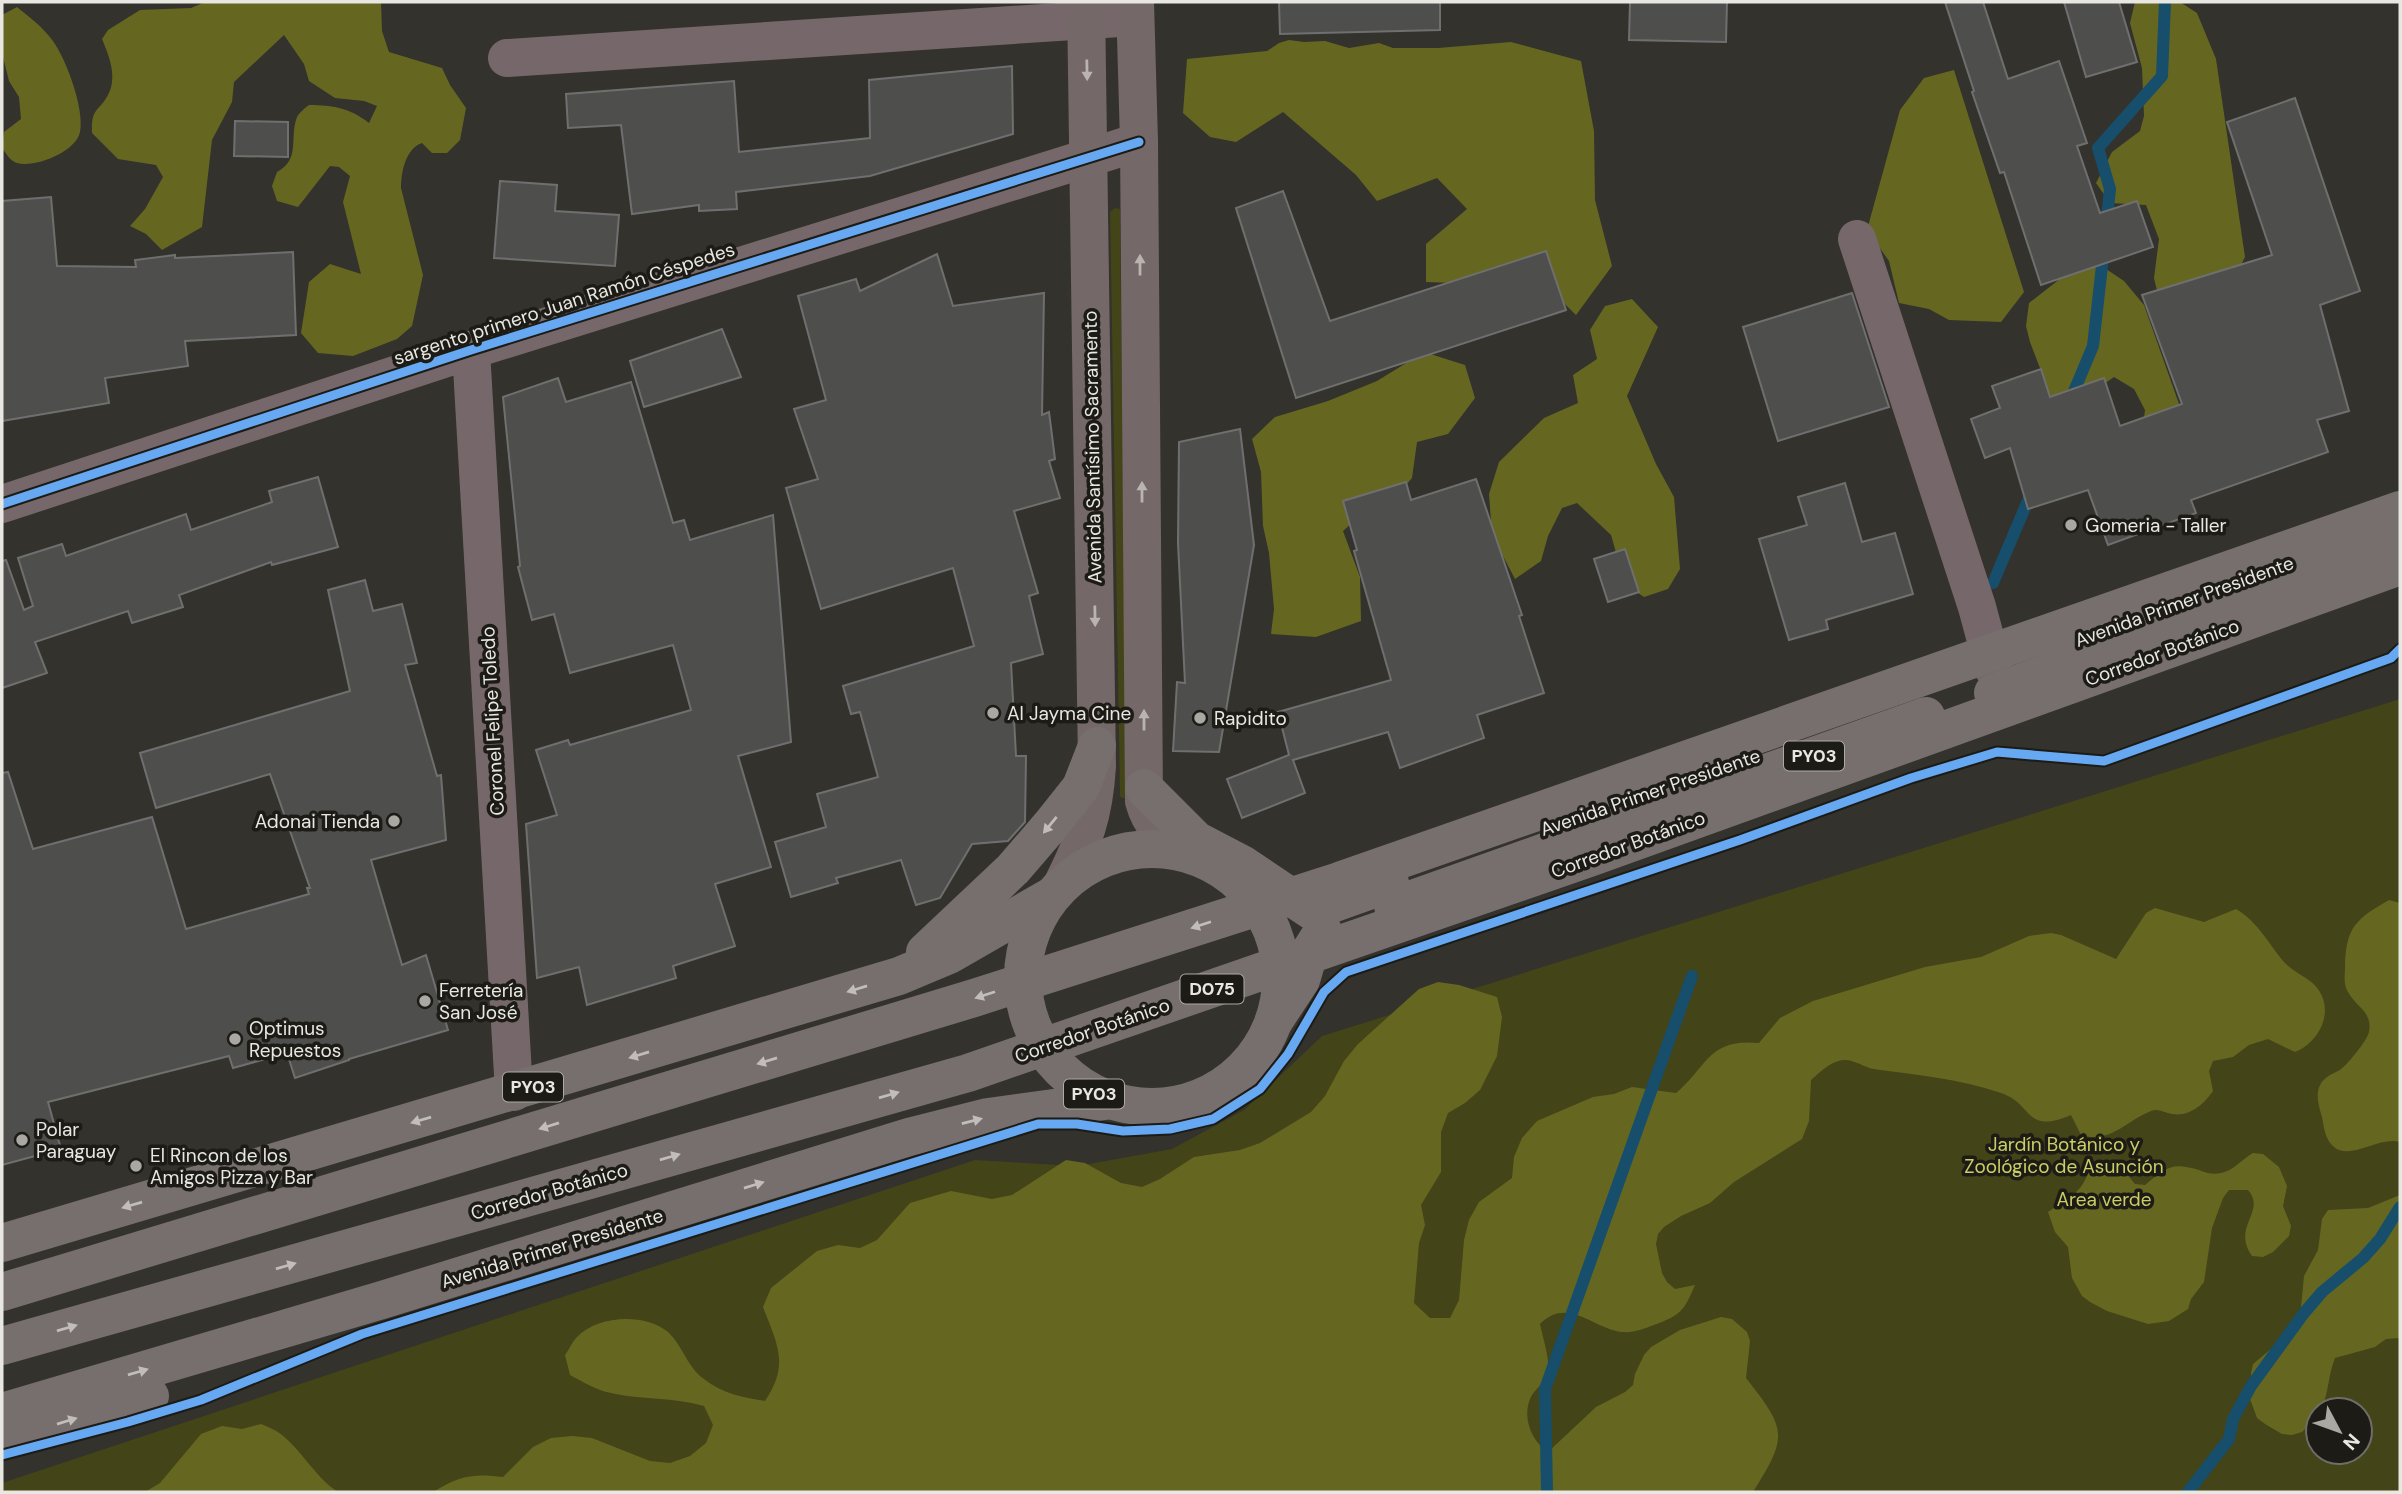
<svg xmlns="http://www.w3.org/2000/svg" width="2402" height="1494" font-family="'DM Sans',sans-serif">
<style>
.green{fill:#434418;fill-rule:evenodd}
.forest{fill:#656721}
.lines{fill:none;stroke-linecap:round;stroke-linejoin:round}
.stream{stroke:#164e6b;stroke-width:12}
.building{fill:#4e4e4d;stroke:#706f6f;stroke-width:2}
.minor{stroke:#76686a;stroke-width:38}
.major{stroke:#746868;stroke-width:38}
.highway{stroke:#776e6e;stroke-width:38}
.highway-bridge{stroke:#776e6e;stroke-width:38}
.cycleway-casing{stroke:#1c1b16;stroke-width:13}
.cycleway{stroke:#66a8f1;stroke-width:9}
.oneway{fill:#bab4b1}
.oneway2{fill:#c1bdb9}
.poi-dot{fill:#a9a8a2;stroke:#1c1b16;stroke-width:2.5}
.labels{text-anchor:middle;stroke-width:7;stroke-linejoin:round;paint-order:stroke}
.shield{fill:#1c1b16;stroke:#acaaa4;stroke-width:2}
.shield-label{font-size:18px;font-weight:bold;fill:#e9e7e1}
.street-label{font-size:19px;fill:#e9e7e1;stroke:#1c1b16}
.poi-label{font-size:19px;fill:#e9e7e1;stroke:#1c1b16;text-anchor:start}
.park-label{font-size:19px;fill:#cbce64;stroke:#1c1b16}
</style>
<rect width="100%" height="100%" fill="#33322c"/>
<g class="green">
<polygon points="1115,208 1120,209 1126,799 1120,797 1120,793 1110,212"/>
<path d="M2400,699v793h-2398v-9l973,-323 103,6 94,-17 72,-39 78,-74zM2318,1410h42v42h-42z"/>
</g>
<g class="forest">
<path d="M205,2h176l1,29 7,21 53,16 8,17 16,23 -6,32 -13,13h-15l-10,-10c-17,6 -21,30 -21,45l22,87 -11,51 -15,13 -44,17 -35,-3 -17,-20 8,-51 21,-18 31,10 -18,-72 7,-26 -11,-9 -9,-1 -32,41 -21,-6 -5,-15 5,-14c24,-13 12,-34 20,-55 2,-4 8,-9 12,-12 24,0 41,3 60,18l8,-17 -13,-5 -29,-3 -26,-17 -5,-17 -20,-29 -50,47 -2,20 -20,38 -10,87 -40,23 -16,-16 -16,-8 15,-17 18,-32 -7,-12 -38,-6 -26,-26c-1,-27 7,-20 17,-40 8,-18 0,-37 -7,-54l6,-9 32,-20 51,-2z"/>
<polygon points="2135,2 2180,2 2197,13 2216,59 2245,257 2232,283 2164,320 2154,278 2159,239 2146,205 2110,203 2096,183 2112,152 2140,131 2144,116 2142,68 2130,23"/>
<path d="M17,7c11,9 23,18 32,29 16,18 36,73 31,96 -4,20 -45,36 -63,31 -7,-2 -11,-10 -15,-15l2,-16 17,-13 -2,-22 -10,-16 -7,-28v-38z"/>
<polygon points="1289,40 1304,42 1325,41 1349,48 1379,43 1393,48 1438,48 1511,42 1581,61 1594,131 1595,200 1612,266 1576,315 1524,264 1455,283 1426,282 1426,244 1467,209 1437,178 1377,201 1356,175 1283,112 1236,142 1210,137 1183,113 1187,59 1267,51 1279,43"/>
<polygon points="1954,70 2024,292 2001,322 1949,320 1929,309 1899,303 1889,261 1867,230 1900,110 1924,78"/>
<polygon points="2088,257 2124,281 2144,305 2201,466 2139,458 2145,410 2134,389 2114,377 2104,384 2054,405 2030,342 2026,326 2029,303"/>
<polygon points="1632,299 1658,327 1627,396 1656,464 1674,497 1680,569 1668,589 1644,597 1625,584 1611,535 1577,503 1562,508 1548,536 1541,561 1515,579 1492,535 1489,494 1499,462 1544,418 1578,403 1573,375 1597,359 1590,330 1605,306"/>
<polygon points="1424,352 1465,365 1475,398 1448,434 1417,442 1412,478 1392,501 1363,513 1343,531 1360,577 1361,621 1316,637 1271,634 1274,609 1269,553 1263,526 1261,472 1252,439 1275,417 1328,401 1377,381"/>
<path d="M2389,900l11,3v239c-21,-6 -50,19 -66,5 -9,-7 -10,-20 -12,-30 -5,-16 -9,-32 8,-42 3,-2 7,-3 10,-5 7,-5 27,-29 29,-38 4,-20 -13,-25 -21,-40 -5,-8 -3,-17 -3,-26 1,-39 11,-47 44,-66z"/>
<path d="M2155,908l49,14 32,-13c22,13 32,34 48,53 10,11 26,16 34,27 17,24 0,54 -23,63l-27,-13 -19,6 -16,12 -20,4 -4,10 4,20c-9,13 -23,26 -41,23 -8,-1 -13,-6 -21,-3 -25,10 -41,33 -70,24l-10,-20c-47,20 -37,-11 -70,-22 -40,-14 -85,-18 -127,-24 -11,-2 -20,-10 -31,-9 -13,2 -23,12 -32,20l-2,41 -7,18 -68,43 -24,21 -29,13 -17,11 -6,7 -2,10 6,29 5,9 8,7 20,-4c-11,26 -14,30 -41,40 -11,4 -20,8 -32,7 -29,-3 -54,-36 -82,-8 3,15 10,34 8,49 -2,9 -11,14 -16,22 -11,19 -2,45 16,57l48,-45 29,-15 8,-7 2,-11 9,-19 7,-8 29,-17 41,-13 11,2 15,13 3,9 -4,37c41,52 42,58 7,114h-1320c26,-16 40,-19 70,-15l30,-30 18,-9 21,-2 20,2 58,23 20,2 20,-7 16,-13 7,-18 -9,-19c-30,-9 -63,-6 -93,-13 -15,-3 -28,-11 -41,-18l-5,-20c4,-5 7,-13 12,-18 21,-22 68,-24 91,-5 15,14 19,35 36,47 17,14 40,19 61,22 25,-37 12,-57 -2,-94l8,-19 46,-37 21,-6 22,3 17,-8 33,-37 41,-12 41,8 20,-4 54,-35 19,3 36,20 21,4 18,-8 34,-22 46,-7 20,-7 51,-31 14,-16 19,-35 14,-17 61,-55 19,-7 21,3 38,12 5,20 -5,39 -17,34 -15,13 -17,10 -7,19v40l-20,33 4,20 -6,18 -5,60 16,15h20l9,-18 5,-60 5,-20 10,-18 33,-24 2,-21 8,-19 15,-17 56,-24 21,-3 18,-7 44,6c32,-27 32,-55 83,-50l21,-25 33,-17 112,-34 56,-10 48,-21 22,-3 10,2 55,24 30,-46z"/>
<path d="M2253,1153l10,1 16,13 8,19 -4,20 8,20 -2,10 -16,16 -10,5 -11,-1c-21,-30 15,-44 -4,-66h-19l-6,8 -11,30 -8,54 -13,17 -3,10 -19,12 -21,3 -41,-13 -17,-9 -8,-6 -10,-18 -4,-31 -13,-15 -7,-20c10,-7 23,-14 32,-24 14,-18 5,-30 36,-27l19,23 10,1c22,-18 26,-23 54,-15 7,3 14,5 22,3 12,-2 21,-14 32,-20z"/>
<path d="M2400,1195v143l-14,1 -11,8 -40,11c-7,17 -6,35 -14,52h-3v7l-16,15 -10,3 -10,-1 -17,-10 -8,-6 -7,-19 1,-26 2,-9 25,-21 19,-26 4,-10 3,-31 14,-26 4,-31 6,-9 40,-2z"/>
<path d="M261,1424c7,3 15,6 21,11 21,17 33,42 56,57h-193l15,-9 41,-49 21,-8 20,3z"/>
</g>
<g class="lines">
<g class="stream">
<polyline points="2106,227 2110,189 2098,148 2162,76 2165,2"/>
<polyline points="2069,403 2093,346 2104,248"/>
<polyline points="1993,583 2032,491"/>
<polyline points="1547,1492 1545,1389 1692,976"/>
<polyline points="2188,1492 2229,1439 2233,1419 2251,1386 2304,1313 2322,1292 2363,1258 2380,1239 2400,1207"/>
</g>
</g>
<g class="building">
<polygon points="1279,2 1440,2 1440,30 1280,34"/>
<polygon points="1630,2 1727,2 1726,42 1629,40"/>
<polygon points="1945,2 1983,2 2008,79 2059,61 2087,143 2077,146 2100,213 2137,201 2153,247 2041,285 2004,172 2000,173 1972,92 1974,91"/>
<polygon points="2064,2 2119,2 2137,62 2086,77"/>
<polygon points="1012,66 1013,134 870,176 736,192 737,209 699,211 699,205 632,214 621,125 568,128 566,94 734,81 739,152 870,138 869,80"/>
<polygon points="2295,98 2360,291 2320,305 2349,411 2317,420 2328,452 2191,500 2196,513 2108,545 2088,490 2028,509 2010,448 1985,458 1971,419 2000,408 1992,386 2041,369 2050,397 2104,378 2120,426 2182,404 2142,295 2272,255 2227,122"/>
<polygon points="235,121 288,122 288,157 234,156"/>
<polygon points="500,181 557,185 555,211 619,215 615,266 494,258"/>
<polygon points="1283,191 1330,321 1546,251 1566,310 1296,398 1236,208"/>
<polygon points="51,197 57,266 136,267 135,260 175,255 175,258 293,252 296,335 185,341 188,366 105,378 109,403 2,421 2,201"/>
<polygon points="937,254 953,306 1044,293 1042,415 1049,412 1055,459 1049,461 1060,498 1014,511 1038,593 1029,596 1043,654 1011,663 1016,756 1026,756 1025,822 1008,841 972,844 940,898 916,905 901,860 836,878 838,883 791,897 775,842 826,827 817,794 878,777 860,712 851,714 843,686 974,646 953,568 821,609 786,488 818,479 794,409 826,400 798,296 856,279 860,291"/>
<polygon points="1852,293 1889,407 1778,441 1743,327"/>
<polygon points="722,329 741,377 644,407 630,361"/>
<polygon points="558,378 566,402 631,382 673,523 684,520 690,540 773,515 791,742 738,756 771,867 715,884 735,946 673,966 676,978 587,1005 579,967 537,978 526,824 557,815 536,750 568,740 570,745 691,710 673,645 570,673 554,614 532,620 518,567 520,566 503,397"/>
<polygon points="1240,429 1254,545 1219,752 1173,751 1177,682 1185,683 1178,543 1179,442"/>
<polygon points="318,477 338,547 272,565 271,562 179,595 183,607 132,623 128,611 35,642 47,673 2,688 2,561 6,560 24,610 33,606 18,558 62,544 66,556 186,514 191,530 272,502 269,491"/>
<polygon points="1476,479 1522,615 1519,616 1544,693 1477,715 1484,738 1400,768 1388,732 1293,760 1305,793 1242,818 1227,779 1289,755 1278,712 1391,680 1354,551 1357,550 1343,501 1406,482 1411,500"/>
<polygon points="1845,483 1862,542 1895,533 1913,594 1826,620 1828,629 1789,640 1759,539 1807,525 1798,497"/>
<polygon points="1625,549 1639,592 1608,602 1594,559"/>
<polygon points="365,580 373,611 402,604 417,663 405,665 437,776 441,775 446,840 371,860 402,965 426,955 448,1030 349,1059 349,1060 295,1078 287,1053 233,1068 229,1056 48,1102 61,1149 2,1165 2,773 8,772 33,849 152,817 186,929 309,894 307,888 310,888 270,774 156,808 140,753 350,691 328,590"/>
</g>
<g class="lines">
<g class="minor">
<polyline points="507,58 1135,17"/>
<polyline points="1857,239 1977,607 1994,670"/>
<polyline points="471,350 514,1092"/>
<polyline points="2,504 471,350 1139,142"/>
</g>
<g class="major">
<path d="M1135,2l4,140 5,659c8,30 25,36 49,54"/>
<path d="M1062,885c22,-44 32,-69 35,-119l-11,-764"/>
</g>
<g class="highway">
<polyline points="1993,693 2400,541"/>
<polyline points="1144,788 1196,840 1242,864 1312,911 1390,883"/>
<circle cx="1152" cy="978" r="129"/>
<polyline points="1393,906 1926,716"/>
<polyline points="925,952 1013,869 1050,826 1081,787 1097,746"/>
<polyline points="1274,1021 1301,980 1309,953 1323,931"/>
<polyline points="2,1243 899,976 949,955 1050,897"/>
<polyline points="2,1412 382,1300 909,1137 988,1117 1105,1101"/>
<polyline points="2,1441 150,1396"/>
</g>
<g class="highway-bridge">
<polyline points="2,1292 974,998 1339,881 2400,510"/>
<polyline points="2,1346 968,1073 1592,857 2400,566"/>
</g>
<g class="cycleway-casing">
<g id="cycleway">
<polyline points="2,504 471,350 1139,142"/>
<polyline points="2,1455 128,1422 201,1400 362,1334 1038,1124 1077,1124 1123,1131 1170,1129 1213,1119 1260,1089 1288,1054 1324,992 1346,972 1740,840 1911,778 1997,752 2104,761 2391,658 2400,649"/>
</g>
</g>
<use href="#cycleway" class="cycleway"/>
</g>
<defs><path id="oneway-solid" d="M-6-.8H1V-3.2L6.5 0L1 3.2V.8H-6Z" transform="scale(1.75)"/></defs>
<g class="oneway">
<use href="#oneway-solid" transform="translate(1087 70) rotate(89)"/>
<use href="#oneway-solid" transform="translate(1140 265) rotate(-90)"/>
<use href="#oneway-solid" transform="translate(1142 492) rotate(-90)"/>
<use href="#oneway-solid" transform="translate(1095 616) rotate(89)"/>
<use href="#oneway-solid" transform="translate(1144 720) rotate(-90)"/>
</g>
<g class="oneway2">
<use href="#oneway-solid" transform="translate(1050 825) rotate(129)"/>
<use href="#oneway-solid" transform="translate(1201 925) rotate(162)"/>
<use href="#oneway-solid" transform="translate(857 989) rotate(163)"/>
<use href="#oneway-solid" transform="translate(985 995) rotate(162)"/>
<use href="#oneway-solid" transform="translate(639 1055) rotate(163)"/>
<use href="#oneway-solid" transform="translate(767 1061) rotate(163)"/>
<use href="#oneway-solid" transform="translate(889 1095) rotate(-16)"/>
<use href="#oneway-solid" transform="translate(421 1120) rotate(164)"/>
<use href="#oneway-solid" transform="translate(972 1121) rotate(-14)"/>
<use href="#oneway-solid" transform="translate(549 1126) rotate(163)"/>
<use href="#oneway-solid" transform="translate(670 1157) rotate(-16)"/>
<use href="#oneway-solid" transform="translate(754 1185) rotate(-17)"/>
<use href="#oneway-solid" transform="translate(132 1205) rotate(164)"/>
<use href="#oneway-solid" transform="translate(286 1266) rotate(-16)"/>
<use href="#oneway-solid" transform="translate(67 1328) rotate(-16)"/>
<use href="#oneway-solid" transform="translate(138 1372) rotate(-16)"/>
<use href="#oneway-solid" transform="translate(67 1421) rotate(-17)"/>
</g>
<g class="poi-dot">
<circle cx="2071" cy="525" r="7"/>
<circle cx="993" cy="713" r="7"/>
<circle cx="1200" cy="718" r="7"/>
<circle cx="394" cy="821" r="7"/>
<circle cx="425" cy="1001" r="7"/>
<circle cx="235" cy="1039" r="7"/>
<circle cx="22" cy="1140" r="7"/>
<circle cx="136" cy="1166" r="7"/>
</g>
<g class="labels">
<g class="shield">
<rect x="1784" y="741.5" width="60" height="29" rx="5"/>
<rect x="1180.5" y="974.5" width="63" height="29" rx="5"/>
<rect x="503" y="1072.5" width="60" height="29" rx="5"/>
<rect x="1064" y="1079.5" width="60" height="29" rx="5"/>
</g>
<g class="shield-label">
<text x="1814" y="762">PY03</text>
<text x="1212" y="995">D075</text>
<text x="533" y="1093">PY03</text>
<text x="1094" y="1100">PY03</text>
</g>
<g class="street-label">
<text transform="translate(564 303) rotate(-18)" y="7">sargento primero Juan Ramón Céspedes</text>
<text transform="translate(1092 447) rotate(-91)" y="7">Avenida Santísimo Sacramento</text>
<text transform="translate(2184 601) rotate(-20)" y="7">Avenida Primer Presidente</text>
<text transform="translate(2162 652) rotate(-20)" y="7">Corredor Botánico</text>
<text transform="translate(492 721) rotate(-93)" y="7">Coronel Felipe Toledo</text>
<text transform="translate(1650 792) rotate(-19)" y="7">Avenida Primer Presidente</text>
<text transform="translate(1628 844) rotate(-20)" y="7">Corredor Botánico</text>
<text transform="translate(1092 1030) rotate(-19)" y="7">Corredor Botánico</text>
<text transform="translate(549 1191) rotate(-16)" y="7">Corredor Botánico</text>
<text transform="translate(552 1248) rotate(-17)" y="7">Avenida Primer Presidente</text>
</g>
<g class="poi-label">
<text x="2085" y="532">Gomeria - Taller</text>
<text x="1007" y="720">Al Jayma Cine</text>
<text x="1214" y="725">Rapidito</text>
<text x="380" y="828" text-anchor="end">Adonai Tienda</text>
<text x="439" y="997">Ferretería<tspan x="439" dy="22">San José</tspan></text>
<text x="249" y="1035">Optimus<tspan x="249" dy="22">Repuestos</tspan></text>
<text x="36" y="1136">Polar<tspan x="36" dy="22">Paraguay</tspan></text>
<text x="150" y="1162">El Rincon de los<tspan x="150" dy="22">Amigos Pizza y Bar</tspan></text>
</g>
<g class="park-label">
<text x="2064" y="1151">Jardín Botánico y<tspan x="2064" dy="22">Zoológico de Asunción</tspan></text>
<text x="2104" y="1206">Area verde</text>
</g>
</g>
<rect width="2402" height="1494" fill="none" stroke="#e9e7e1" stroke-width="7"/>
<g transform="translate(2339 1431) rotate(131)"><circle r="33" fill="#1c1b16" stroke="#6e6d67" stroke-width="2"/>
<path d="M0-5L12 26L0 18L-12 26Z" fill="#a9a8a2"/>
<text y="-10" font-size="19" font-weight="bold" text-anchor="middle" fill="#e9e7e1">N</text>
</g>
</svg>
